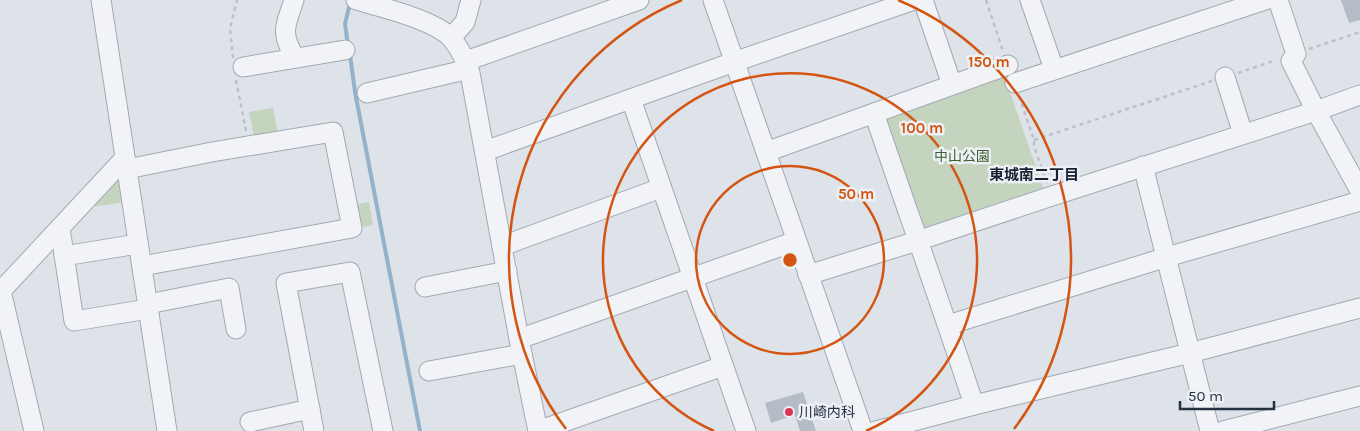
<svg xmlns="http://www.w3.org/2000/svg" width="1360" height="431" font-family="Karla,'Noto Sans JP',sans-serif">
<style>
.green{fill:#c4d4be}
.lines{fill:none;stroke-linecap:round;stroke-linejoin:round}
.stream{stroke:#95b2cd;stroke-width:4}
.building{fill:#b4bcc6}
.minor-casing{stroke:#a3a9b3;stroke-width:21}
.path{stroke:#bcc0c8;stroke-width:2.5;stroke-dasharray:4 4;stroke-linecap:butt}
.minor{stroke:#f1f3f7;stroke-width:19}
.ring{fill:none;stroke:#d45511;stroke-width:2.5}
.poi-dot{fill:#dc3553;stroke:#edf1f6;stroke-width:2}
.labels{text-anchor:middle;stroke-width:5;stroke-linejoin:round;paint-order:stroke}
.park-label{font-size:14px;fill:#3b5e31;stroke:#edf1f6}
.poi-label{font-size:14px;fill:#253041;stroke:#edf1f6;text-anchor:start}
.neighbourhood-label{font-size:15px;font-weight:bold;fill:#182132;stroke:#edf1f6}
.centre{fill:#d45511;stroke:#edf1f6;stroke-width:2.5}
.ring-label{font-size:15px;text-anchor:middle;font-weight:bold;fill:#d45511;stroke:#edf1f6;stroke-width:5;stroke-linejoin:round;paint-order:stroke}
</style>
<rect width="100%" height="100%" fill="#dee2e9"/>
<g class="green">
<polygon points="1004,75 1045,193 926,233 920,229 882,118"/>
<polygon points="273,108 278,136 255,141 249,112"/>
<polygon points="121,170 126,202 91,207"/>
<polygon points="369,202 373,225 356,228 352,205"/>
</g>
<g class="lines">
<g class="stream">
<polyline points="348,45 345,24 350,3"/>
<polyline points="350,55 355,92 420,431"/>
</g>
</g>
<g class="building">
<polygon points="1341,0 1360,0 1360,20 1349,23"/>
<polygon points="803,392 816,431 800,431 795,415 771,423 765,403"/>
</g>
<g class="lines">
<g class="minor-casing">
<g id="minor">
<polyline points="101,0 167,431"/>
<path d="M294,0c-9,27 -14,32 1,58"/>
<path d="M356,0c24,7 80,20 96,39 8,10 14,22 18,34l49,266 19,92"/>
<polyline points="713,0 863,431"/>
<polyline points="923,0 952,85"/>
<polyline points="1030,0 1054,69"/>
<polyline points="1278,0 1296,54 1291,61 1316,111 1360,191"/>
<polyline points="451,38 465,22 471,0"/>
<polyline points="466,61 639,0"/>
<polyline points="243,67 345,50"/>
<polyline points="1225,77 1243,134"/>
<polyline points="1015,83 1265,0"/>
<polyline points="367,93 469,69"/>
<polyline points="631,99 746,431"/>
<path d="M874,113c33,97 68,194 100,292"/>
<polyline points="485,151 734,62 914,0"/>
<polyline points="766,152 1008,65"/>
<polyline points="1143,166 1210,431"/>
<polyline points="127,169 212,152 333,132 352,228 142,266"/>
<polyline points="60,228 74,321 148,309"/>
<polyline points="502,246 661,188"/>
<polyline points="64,256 138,244"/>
<polyline points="808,275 917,241 1052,196 1316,111 1360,95"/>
<polyline points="425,287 507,271"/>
<polyline points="1,291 34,431"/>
<polyline points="0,292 125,158"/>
<polyline points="148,304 229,288 236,329"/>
<polyline points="948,325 1167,257 1360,201"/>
<polyline points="519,339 796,241"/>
<polyline points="429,371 522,354"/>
<polyline points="250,422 310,409"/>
<polyline points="314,431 286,283 350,272 383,431"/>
<polyline points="538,431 723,366"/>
<polyline points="876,431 974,405 1190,353 1360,308"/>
<polyline points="1223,431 1360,396"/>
</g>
</g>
<g class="path">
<polyline points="986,0 1003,51"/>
<polyline points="1309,49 1360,32"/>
<polyline points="233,58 230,28 237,0"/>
<polyline points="1238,73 1276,60"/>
<polyline points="236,80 246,131"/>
<polyline points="1019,96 1034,140 1034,146 1047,183"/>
<polyline points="1034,140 1212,81"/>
</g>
<use href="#minor" class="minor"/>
</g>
<g class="ring">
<circle cx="790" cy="260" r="94"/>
<path d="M714 431A187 187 0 1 1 866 431"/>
<path d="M566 429A281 281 0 0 1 682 0M898 0A281 281 0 0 1 1014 429"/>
</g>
<circle class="poi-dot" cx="789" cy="412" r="5"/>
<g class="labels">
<g class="park-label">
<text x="962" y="161">中山公園</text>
</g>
<g class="poi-label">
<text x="799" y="417">川崎内科</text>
</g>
<g class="neighbourhood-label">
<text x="1034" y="180">東城南二丁目</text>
</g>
</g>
<circle cx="790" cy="260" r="8" class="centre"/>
<g class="ring-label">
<text x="989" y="67">150 m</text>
<text x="922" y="133">100 m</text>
<text x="856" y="199">50 m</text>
</g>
<path d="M1180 401v8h94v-8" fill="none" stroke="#253041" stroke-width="2.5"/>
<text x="1188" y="401" font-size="15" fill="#253041" stroke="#edf1f6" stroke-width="4" paint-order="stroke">50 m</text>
</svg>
